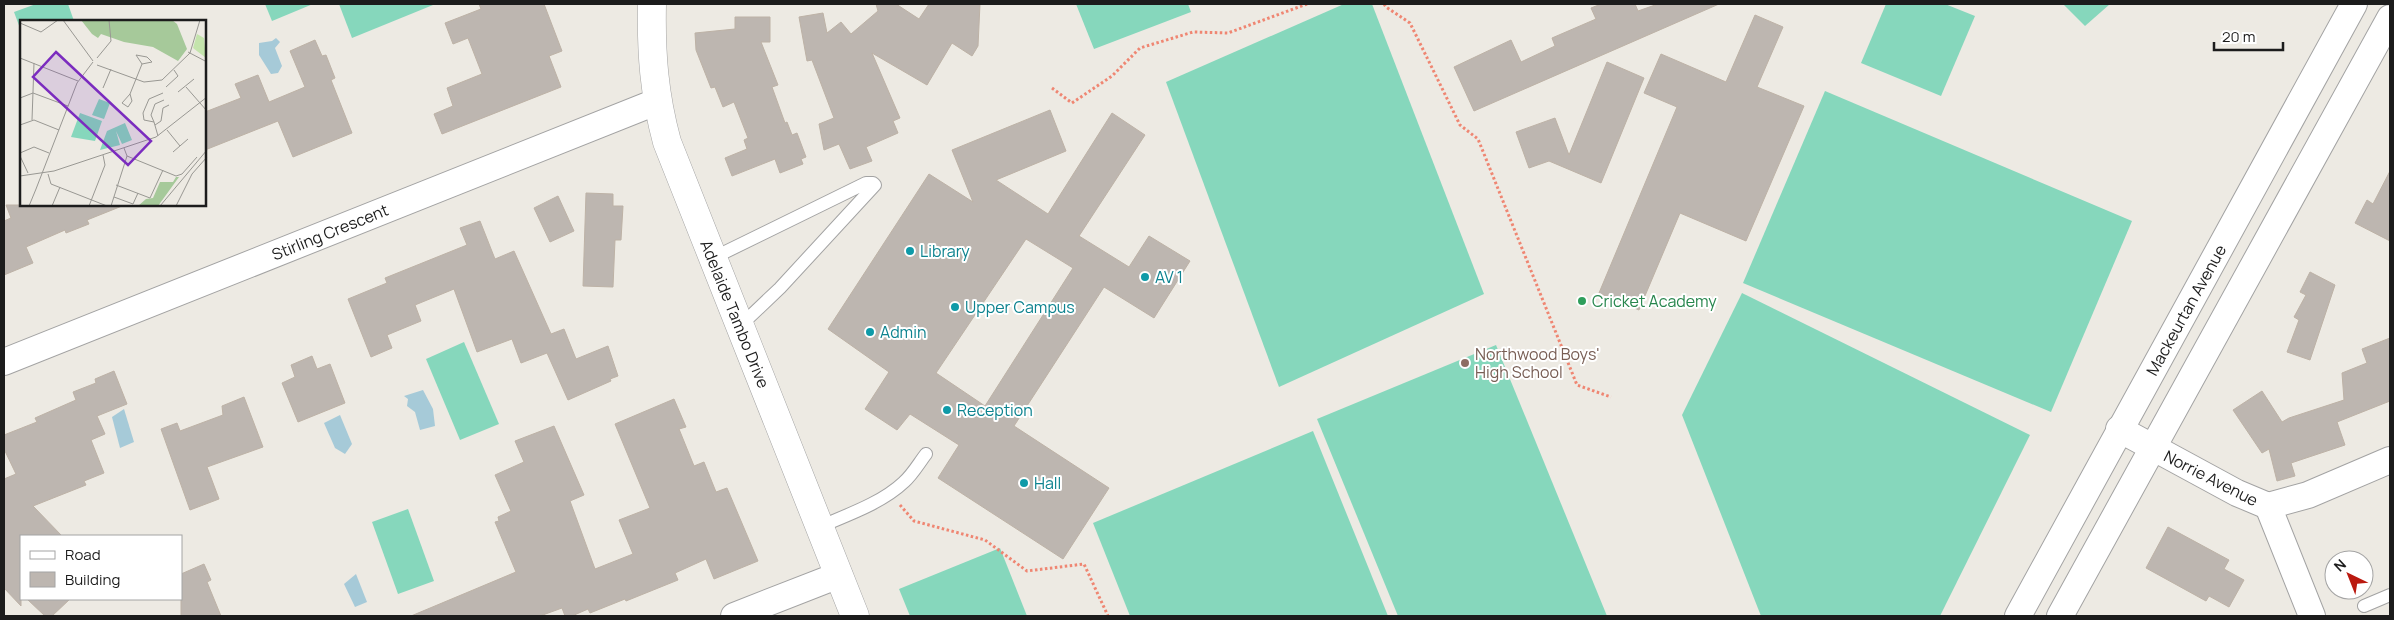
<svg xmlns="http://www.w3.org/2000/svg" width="2394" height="620" font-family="Manrope,sans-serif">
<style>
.pitch{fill:#86d7bc}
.water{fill:#a6cad8}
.building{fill:#bdb6b0;stroke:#bdb2a6;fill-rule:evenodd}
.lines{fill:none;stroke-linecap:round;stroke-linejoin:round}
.service-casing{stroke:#a3a3a3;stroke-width:14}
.minor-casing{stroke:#a3a3a3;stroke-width:28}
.tertiary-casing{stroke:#a3a3a3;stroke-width:29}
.path{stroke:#ef8672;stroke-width:3;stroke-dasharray:2.5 2.5;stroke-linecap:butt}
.service{stroke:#fff;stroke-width:12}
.minor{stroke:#fff;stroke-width:26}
.tertiary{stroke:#fff;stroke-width:28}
.culture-dot{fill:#0f9aa8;stroke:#fff;stroke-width:2}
.leisure-dot{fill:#2e9e5b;stroke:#fff;stroke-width:2}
.education-dot{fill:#8d6e63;stroke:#fff;stroke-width:2}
.labels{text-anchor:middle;stroke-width:4;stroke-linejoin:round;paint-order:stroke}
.street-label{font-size:16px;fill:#1c1c1c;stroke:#fff}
.culture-label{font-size:16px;fill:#0d838f;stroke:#fff;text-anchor:start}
.leisure-label{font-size:16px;fill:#27864d;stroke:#fff;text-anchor:start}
.education-label{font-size:16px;fill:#785e54;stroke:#fff;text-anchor:start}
.inset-road{fill:none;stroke:#999893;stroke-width:1}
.view{fill:#7b2cbf;fill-opacity:0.15;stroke:#7b2cbf;stroke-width:2.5}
.inset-edge{fill:none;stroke:#1c1c1c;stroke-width:2.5}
</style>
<rect width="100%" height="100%" fill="#edeae3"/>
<g class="pitch">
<polygon points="36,4 68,4 74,21 21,21 21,31 14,12"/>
<polygon points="265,4 313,4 272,21"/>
<polygon points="339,4 433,4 433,5 352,38"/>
<polygon points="1076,4 1188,4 1191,12 1094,49"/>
<polygon points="1344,4 1372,4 1484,294 1279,387 1166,82"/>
<polygon points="1886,4 1945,4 1975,16 1941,96 1861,63"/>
<polygon points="2063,4 2110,4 2085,26"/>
<polygon points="1825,91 2132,221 2051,412 1743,283"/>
<polygon points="1742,293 2030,435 1940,616 1761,616 1682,415"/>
<polygon points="464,342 499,424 460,440 426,359"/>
<polygon points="1496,345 1607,616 1398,616 1317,419"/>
<polygon points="1313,431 1388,616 1130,616 1093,523"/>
<polygon points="408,509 434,581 398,594 372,522"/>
<polygon points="1000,548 1027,616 910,616 899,589"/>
</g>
<g class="water">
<polygon points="276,38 280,42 275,48 282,66 278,73 271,74 259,55 259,43 272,41"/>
<polygon points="423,390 433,409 435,426 420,430 415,412 407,406 408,399 404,396"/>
<polygon points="124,409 134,442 120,448 112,417"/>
<polygon points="340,415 352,444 345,454 335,448 324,423"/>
<polygon points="356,574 367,602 355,607 344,584"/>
</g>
<g class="building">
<polygon points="479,4 544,4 562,51 549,56 561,87 442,134 434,114 453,106 447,88 482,74 468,38 453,44 445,23 481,9"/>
<polygon points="876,4 896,4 919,19 929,4 980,4 978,46 972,56 952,43 927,85 872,53 900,118 893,121 898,133 866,147 872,161 850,169 839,144 824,150 819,124 834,118 812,60 807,61 799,17 823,13 827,33 841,22 851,34 878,11"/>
<polygon points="1601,4 1635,4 1638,11 1658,4 1719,4 1474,111 1454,67 1511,40 1521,62 1555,46 1552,38 1596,19 1591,8"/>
<polygon points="1755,15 1783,27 1757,87 1804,106 1746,241 1680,213 1639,310 1599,293 1677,107 1644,93 1661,54 1726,82"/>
<polygon points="735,17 770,17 770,42 761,42 778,85 772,87 785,123 787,122 792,135 797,133 806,157 801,159 803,164 780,173 775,159 732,176 725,158 747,149 744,140 748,138 734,102 723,107 715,87 711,88 696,50 695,33 735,29"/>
<polygon points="315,40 322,56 326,55 335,78 331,80 352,133 293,157 278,121 205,150 205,112 241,98 235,84 258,75 269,102 305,87 290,51"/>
<polygon points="1607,62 1644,78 1601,183 1549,161 1529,168 1516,132 1555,118 1569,155"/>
<path d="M1050,110l16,41 -70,29 52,34 64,-101 33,22 -66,101 50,31 20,-31 41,25 -36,57 -50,-31 -90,139 95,62 -46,71 -125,-81 21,-33 -49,-31 -13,16 -32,-21 24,-37 -61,-43 101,-155 44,28 -21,-52zM1026,239l47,29 -88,138 -49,-33z"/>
<polygon points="2390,171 2390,241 2355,223 2367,200 2373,204"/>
<polygon points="586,193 613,194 613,206 623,206 621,240 615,240 613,287 583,286"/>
<polygon points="558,196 574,231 550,242 534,208"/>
<polygon points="6,205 121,205 122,206 87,220 89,224 66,233 65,230 26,247 33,263 4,275 4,221 11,218"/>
<polygon points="480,221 495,259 514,251 551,334 564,329 576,359 608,346 618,376 610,379 611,381 568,400 547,353 521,363 512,339 477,352 454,289 415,305 421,321 387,335 392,348 371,357 348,299 387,283 385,278 467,245 460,228"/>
<polygon points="2310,272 2335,285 2310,360 2287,352 2299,320 2294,317 2306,295 2300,292"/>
<polygon points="2390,338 2390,401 2337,422 2345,445 2291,463 2295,476 2277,481 2269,449 2262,453 2233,410 2262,391 2282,422 2289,418 2344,400 2342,373 2367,363 2362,349"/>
<polygon points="312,356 317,369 330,364 345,403 298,422 282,383 295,377 291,365"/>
<polygon points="114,371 127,404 97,416 105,434 91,440 104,473 84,481 86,485 33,506 62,536 21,536 21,606 4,588 4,479 16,474 4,449 4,435 37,422 35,418 76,400 73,392 96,383 95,379"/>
<polygon points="244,397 263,447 207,467 219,499 190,510 161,429 177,423 180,431 223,415 222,406"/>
<polygon points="674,399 686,427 679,429 694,466 704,462 716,492 727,488 758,561 714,579 706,559 675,573 678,580 626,601 625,599 590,613 588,609 572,616 565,616 562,608 540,616 411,616 516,572 495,522 499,521 498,517 511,511 495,475 524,462 515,441 554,426 584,495 570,501 595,569 633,554 619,520 650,508 615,424"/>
<polygon points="2168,527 2229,560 2224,569 2244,580 2229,607 2209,596 2206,601 2146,568"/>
<polygon points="204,564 211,580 207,582 221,616 181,616 181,574"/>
<polygon points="27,599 70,599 52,616 45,616"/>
</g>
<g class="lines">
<g class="service-casing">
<g id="service">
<polyline points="713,258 866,183 873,183 875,185 780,288 740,326"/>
<path d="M819,527c28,-12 63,-24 85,-45 9,-8 15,-19 22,-28"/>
<polyline points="2364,606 2390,595"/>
</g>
</g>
<g class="minor-casing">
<g id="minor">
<polyline points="4,362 656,102"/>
<polyline points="2119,429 2237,493 2268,506 2308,495 2390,460"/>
<polyline points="2268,506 2312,616"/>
<polyline points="734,616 839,575"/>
<polyline points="2018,616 2354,4"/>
<polyline points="2060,616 2390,18"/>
</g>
</g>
<g class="tertiary-casing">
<path id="tertiary" d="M652,4c-1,49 2,90 15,138l188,474"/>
</g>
<g class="path">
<polyline points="1384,4 1386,7 1410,23 1460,125 1478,139 1577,385 1611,397"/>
<polyline points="1052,88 1072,103 1112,76 1140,48 1193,32 1228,33 1307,4"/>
<polyline points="900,505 914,521 985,540 1027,571 1084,564 1108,616"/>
</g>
<use href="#service" class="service"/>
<use href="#minor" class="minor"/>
<use href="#tertiary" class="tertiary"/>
</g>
<g class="culture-dot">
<circle cx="910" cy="251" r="5"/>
<circle cx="1145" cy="277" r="5"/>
<circle cx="955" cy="307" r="5"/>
<circle cx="870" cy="332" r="5"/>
<circle cx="947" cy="410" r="5"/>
<circle cx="1024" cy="483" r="5"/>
</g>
<circle class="leisure-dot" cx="1582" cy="301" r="5"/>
<circle class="education-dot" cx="1465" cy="363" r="5"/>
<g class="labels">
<g class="street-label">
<text transform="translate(330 232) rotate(-22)" y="6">Stirling Crescent</text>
<text transform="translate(2186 310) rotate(-61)" y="6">Mackeurtan Avenue</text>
<text transform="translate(735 314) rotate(68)" y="6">Adelaide Tambo Drive</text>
<text transform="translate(2211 478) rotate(27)" y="6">Norrie Avenue</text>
</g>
<g class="culture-label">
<text x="920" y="257">Library</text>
<text x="1155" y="283">AV 1</text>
<text x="965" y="313">Upper Campus</text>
<text x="880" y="338">Admin</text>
<text x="957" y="416">Reception</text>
<text x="1034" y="489">Hall</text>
</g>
<g class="leisure-label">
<text x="1592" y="307">Cricket Academy</text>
</g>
<g class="education-label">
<text x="1475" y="360">Northwood Boys'<tspan x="1475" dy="18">High School</tspan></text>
</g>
</g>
<g transform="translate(20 20)">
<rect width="186" height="186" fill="#edeae3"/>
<path d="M177,14l7,4 2,20 -13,-10z" fill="#c4e4ac"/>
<path d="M61,0h91l5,4 10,25 -9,12 -25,-14 -29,-5 -23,-8 -3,4 -6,-4zM156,157h3l-21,29h-20l8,-7 7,-1 7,-16h13z" fill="#a6c99a"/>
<path d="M79,79l11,4 -6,16 -12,-4zM60,93l22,8 -7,20 -24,-4zM105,103l7,17 -10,4 -6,-13 4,14 -20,5 7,-19z" fill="#86d7bc"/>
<path class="inset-road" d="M43,0l30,41M0,3l21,9 17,-12M168,32l19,10M116,35l11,2 5,5 -10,2zM0,38l58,23M77,38l14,-17 -2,-21M77,45l47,17 18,-2 28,-27 10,-33M146,67l12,-11 -4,-6M166,67l21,24M83,68l8,-19M158,72l16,-13M110,74l-8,9 6,4 4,-6 -2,-7 12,-30M0,78l13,-5 35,13M12,100l2,-57M134,102l-3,-7 4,-11 9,-4M0,105l14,-5 25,10M135,105l6,-4 2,-13 6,-3M147,110l13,16M138,116l-4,-14 -10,-2 -1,-7 6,-14 14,-6M104,128l3,8 49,20 6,-2 15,-17M153,132l15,-13M0,133l14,-6 15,6M0,136l8,17M28,154l3,10 56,22M0,156l34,-5 102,-34 51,-40M96,165l34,13 13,-28M16,169l41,-106 16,-21M94,177l19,7 5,-11M9,186l7,-17M32,186l8,-19M69,186l16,-41 -2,-10M91,186l16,-50M140,186l47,-56M156,186l16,-32 15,-17"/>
<path class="view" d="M36,32l95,89 -23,24 -95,-88z"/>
<rect width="186" height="186" class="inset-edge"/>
</g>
<rect width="2394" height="620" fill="none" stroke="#1c1c1c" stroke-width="10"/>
<rect x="20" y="535" width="162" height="65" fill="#ffffff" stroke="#a4a4a4"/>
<rect x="30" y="551" width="25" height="8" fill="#ffffff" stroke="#a4a4a4"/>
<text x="65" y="560" font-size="15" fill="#1c1c1c">Road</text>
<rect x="30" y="572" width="25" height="15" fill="#bdb6b0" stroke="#a4a4a4"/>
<text x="65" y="585" font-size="15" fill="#1c1c1c">Building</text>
<g transform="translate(2349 575) rotate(317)"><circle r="24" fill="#ffffff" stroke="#a4a4a4"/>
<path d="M0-4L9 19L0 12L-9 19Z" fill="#ba190f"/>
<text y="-8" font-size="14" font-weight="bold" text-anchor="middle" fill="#1c1c1c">N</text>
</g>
<path d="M2214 42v8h69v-8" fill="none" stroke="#1c1c1c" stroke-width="2.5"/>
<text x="2222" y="42" font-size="15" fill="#1c1c1c" stroke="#ffffff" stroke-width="4" paint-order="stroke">20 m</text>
</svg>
